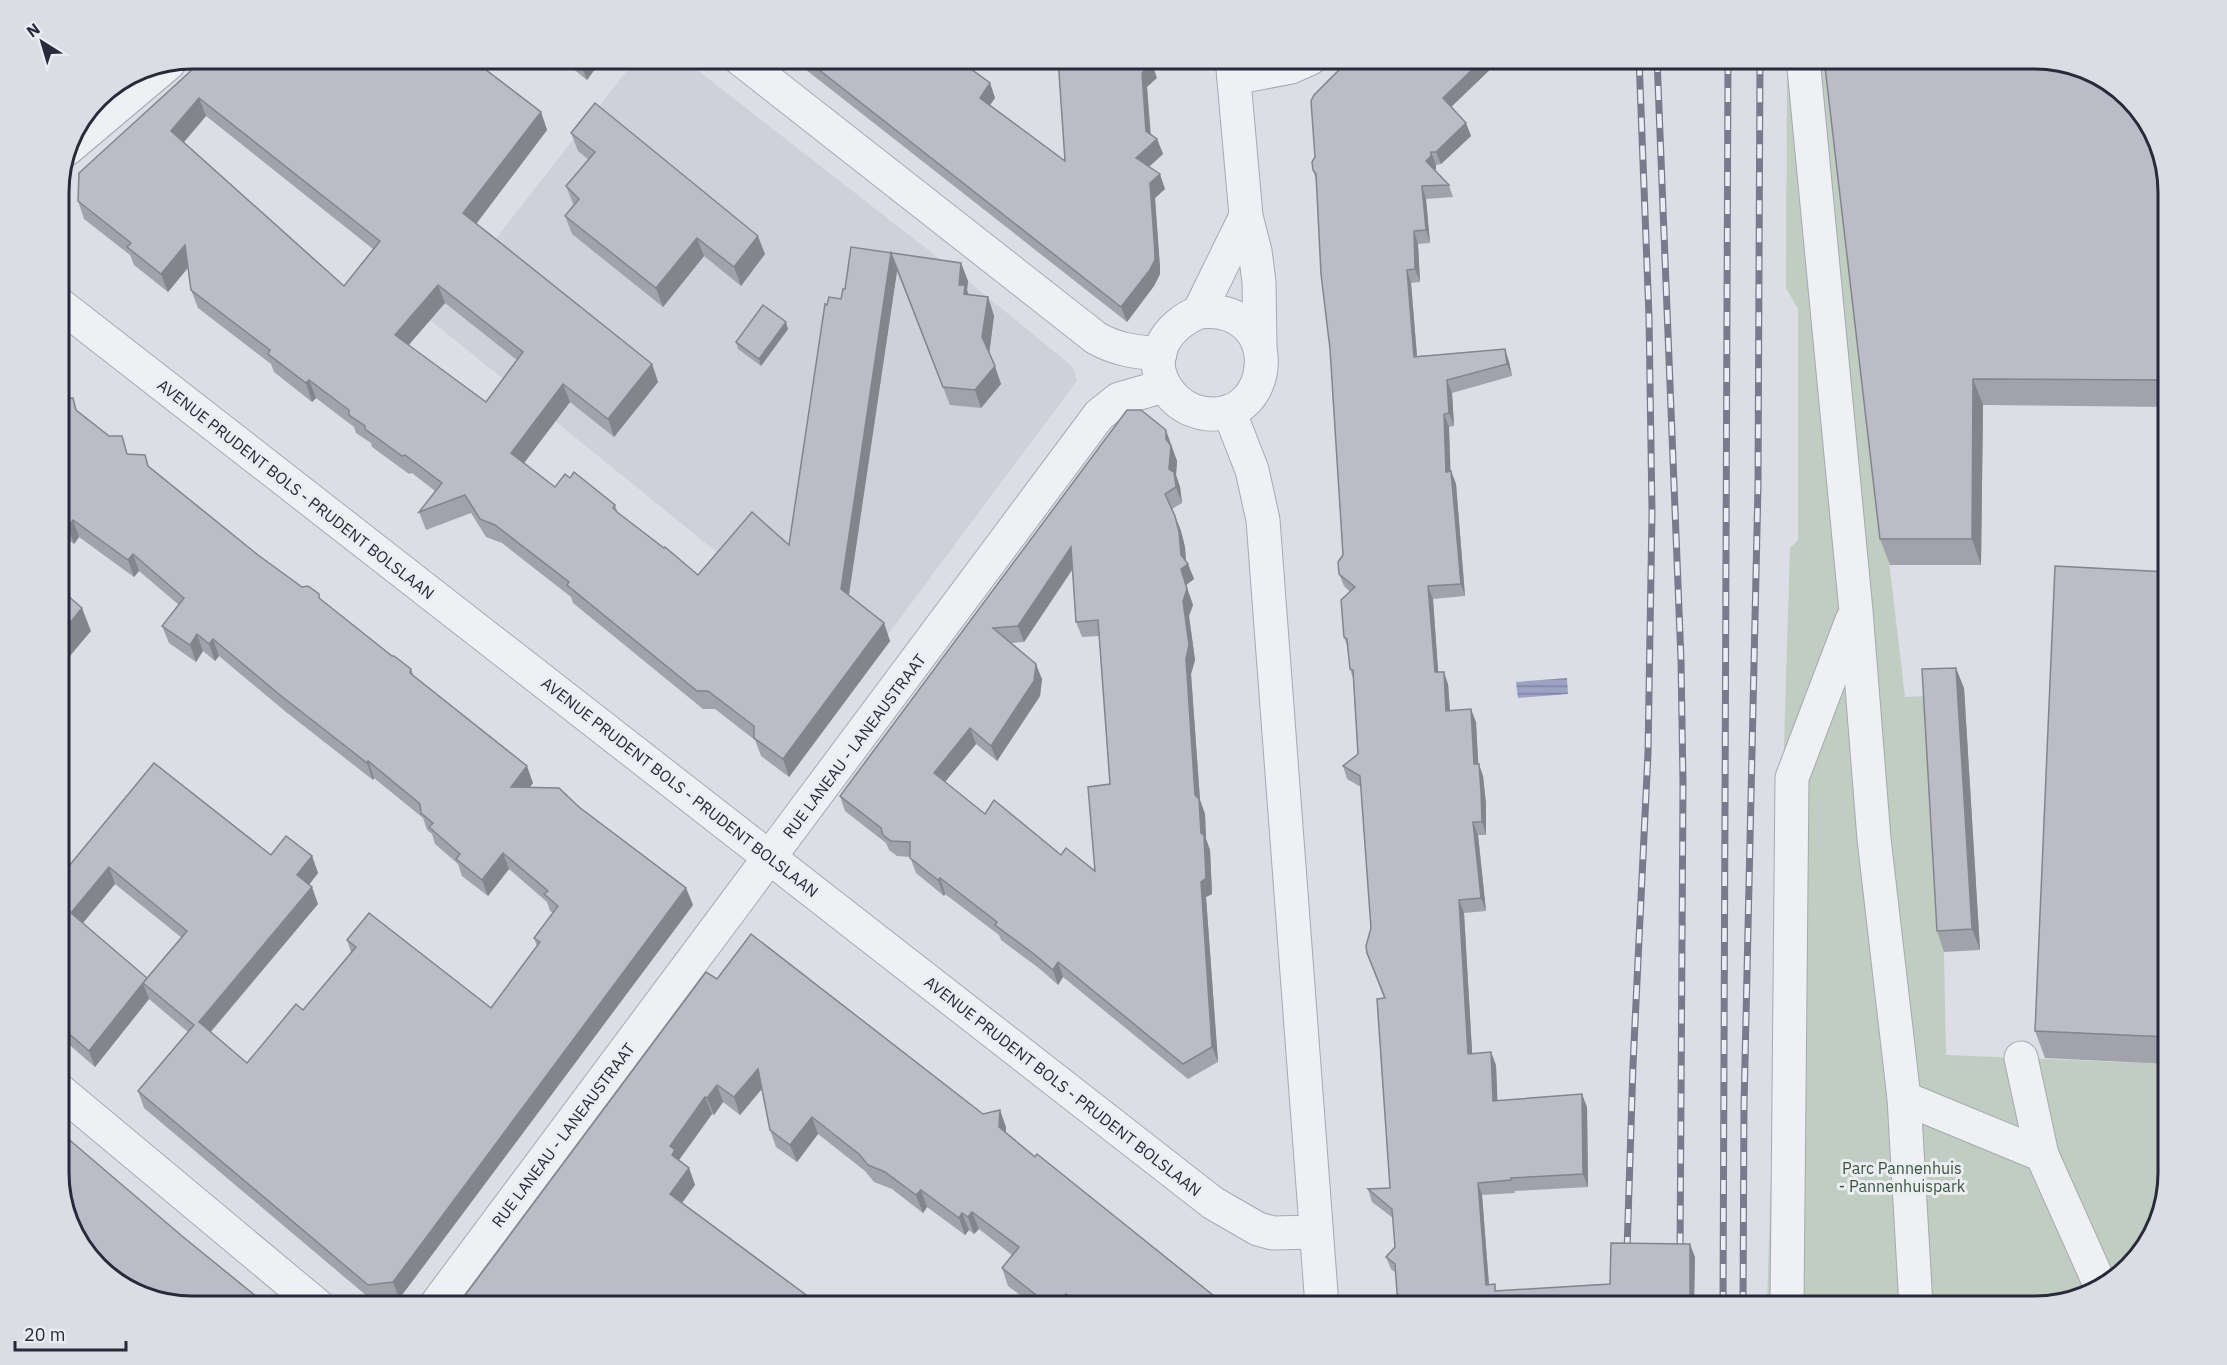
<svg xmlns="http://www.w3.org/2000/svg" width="2227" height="1365" font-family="'IBM Plex Sans',sans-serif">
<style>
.built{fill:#d0d0da}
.park{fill:#bfcec0}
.water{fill:url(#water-rules)}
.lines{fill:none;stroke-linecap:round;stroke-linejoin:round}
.street-casing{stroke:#a7a8b2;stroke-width:35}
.street{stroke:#eff0f4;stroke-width:33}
.rail-casing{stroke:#787a8d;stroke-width:7}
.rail{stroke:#ecedf3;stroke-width:4.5;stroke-dasharray:14;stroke-linecap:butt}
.wall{fill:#a1a2ac;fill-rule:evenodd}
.shaded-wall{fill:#83848c}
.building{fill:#bbbcc8;stroke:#83848c;stroke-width:1.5;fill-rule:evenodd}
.labels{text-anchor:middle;stroke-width:6;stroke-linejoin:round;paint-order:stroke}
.street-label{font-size:16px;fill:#28293a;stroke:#ecedf3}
.park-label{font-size:16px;fill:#37553b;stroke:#ecedf3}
.rim{fill:none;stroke:#28293a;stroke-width:3}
</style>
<defs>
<pattern id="water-rules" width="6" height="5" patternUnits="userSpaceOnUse" patternTransform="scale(1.5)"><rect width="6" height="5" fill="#9ba2c2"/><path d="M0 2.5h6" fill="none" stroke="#7e849f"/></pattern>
</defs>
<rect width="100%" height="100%" fill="#dddee5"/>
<polygon class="built" points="636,59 683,59 968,281 1073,367 1077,381 886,637 891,641 866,673 398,294 447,301"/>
<polygon class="park" points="1787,59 1830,59 1905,697 1930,696 1944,952 1946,1055 2168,1064 2168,1174 2150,1240 2102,1288 2036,1306 1767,1306 1790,548 1798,540 1798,309 1786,288"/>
<polygon class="water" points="1567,678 1568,694 1518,698 1516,682"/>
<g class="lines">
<g class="street-casing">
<g id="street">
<path d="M739,58l357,280c21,12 40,14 64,16"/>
<polyline points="1232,58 1246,216 1255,251 1259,282 1260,346"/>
<polyline points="1803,58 1856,611 1874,839 1904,1098 1916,1306"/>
<polyline points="1234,78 1291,67 1311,58"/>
<polyline points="67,149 169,63"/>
<polyline points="59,304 1213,1203 1258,1229 1273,1233 1316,1232"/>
<path d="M1199,312c89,-9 76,115 3,101 -14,-3 -25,-10 -33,-21 -25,-33 -3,-66 30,-80l47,-96"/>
<polyline points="1229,411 1252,470 1263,520 1322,1306"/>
<polyline points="2021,1058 2042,1155"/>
<polyline points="59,1090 318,1306"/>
<polyline points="1904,1098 2042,1155 2102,1289"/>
<polyline points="435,1306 1099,415 1119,399 1164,386"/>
<polyline points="1787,1306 1792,778 1852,620"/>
</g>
</g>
<use href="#street" class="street"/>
<g class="rail-casing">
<g id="rail">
<polyline points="1657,58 1681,660 1683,784 1680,1256"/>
<polyline points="1627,1251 1633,1065 1648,753 1652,512 1649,317 1639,58"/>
<polyline points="1723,1306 1728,58"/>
<polyline points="1743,1306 1744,1106 1758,486 1760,58"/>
</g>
</g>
<use href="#rail" class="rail"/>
</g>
<g class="wall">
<path d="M205,58l336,54 6,18 -71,94 176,140 6,18 -44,55 -44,-35 -46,61 31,24 15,-9 45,27 3,8 80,62 91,-30 38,-240 14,-6 4,-10 6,-42 110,16 7,18 -1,9 1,5 20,2 6,19 -5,37 12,31 -20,24 -31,-3 -53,-134 -48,324 35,28 6,18 -101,136 -28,-21 -6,-16 -40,-31h-12l-130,-106 -2,-6 -69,-54 -16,-6 -15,-24 -45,17 -7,-18 16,-21 -23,-18 -3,1 -37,-27 -1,-4 -15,-10 -2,-6 -38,-29 -4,4 -38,-30 -3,-8 -73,-56 -7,-18 -3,-23 -20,25 -34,-27 -4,-10 -46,-36 -6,-18zM206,116l167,133 -29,37 -160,-144zM445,303l72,57 -31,42 -78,-57z"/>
<polygon points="549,58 603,58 587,80 562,60 558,65"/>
<polygon points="791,58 956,58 990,83 995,98 990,105 1065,161 1157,78 1147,87 1151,134 1157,139 1163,154 1149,167 1165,189 1155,198 1160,268 1160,274 1154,286 1127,322"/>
<polygon points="1351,58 1502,58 1451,107 1466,123 1471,136 1441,164 1436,165 1436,169 1435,170 1449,185 1453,197 1426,199 1430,243 1418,244 1420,282 1411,283 1417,356 1505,349 1509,362 1512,376 1452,393 1454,426 1449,427 1450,471 1451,471 1456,484 1465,596 1433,599 1438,672 1448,684 1450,711 1476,722 1478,764 1483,776 1486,804 1486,835 1478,835 1486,911 1464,913 1472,1054 1496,1065 1497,1100 1587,1107 1588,1187 1515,1191 1515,1193 1482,1195 1489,1285 1497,1291 1610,1284 1695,1257 1694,1306 1398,1306 1396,1273 1391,1269 1386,1257 1395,1247 1393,1218 1372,1202 1368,1189 1390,1188 1384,998 1367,953 1371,928 1361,787 1347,779 1343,766 1358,754 1353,678 1350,669 1347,646 1344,637 1350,592 1344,586 1339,574 1343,555 1330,349 1316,180 1313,170 1315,157"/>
<polygon points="1824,58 2168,183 2168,407 1983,405 1981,565 1890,565 1880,539"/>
<polygon points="571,133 765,254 741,286 704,256 663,307 572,234 565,216 574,206 566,186 589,160 578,151"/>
<polygon points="788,329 761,366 738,349 736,342"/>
<path d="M59,397l18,14 51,43 22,14 108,87 44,32 19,12 71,57 19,13 3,7 119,107 -4,5 50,19 107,81 7,17 -294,394 -25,3 -230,-194 -6,-17 50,-59 -39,-33 -54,68 -36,-31v-158l95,-115 117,92 41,1 6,17 -9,12 9,19 -107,128 36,31 56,-53 48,-58 -4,-12 144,68 46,-62 -3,-8 19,-25 -3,-2 -3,-9 -38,-33 -21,27 -26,-20 -4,-12 -23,-20 -3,-10 -5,-4 -4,-12 -49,-40 -1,2 -87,-68 -67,-56 -4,5 -12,-10 -7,11 -27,-19 -7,-17 17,-21 -40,-34 -5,6 -55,-40 -5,7 -15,-12zM115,884l67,54 -35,41 -64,-56z"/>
<path d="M1127,410l45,35v4l5,12 -1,14 4,12 2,16 -10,6 9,22 4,16 1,14 2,3 6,15 -8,6 7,20 -4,11 6,44 -4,14 9,126 5,14 1,25 4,11 2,44 -6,3 12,165 -30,17 -125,-102 -5,8 -18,-16 -39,-29 -2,-5 -54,-41 -1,2 -28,-23 -6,-16 -13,-1 -8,-6 -3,-7 -41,-32 -5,-15zM1073,569l3,53 6,15 17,-1 11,148 -15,87 -34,-16 -76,-41 -40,-32 31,-38 21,17 43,-65 2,-17 -31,-36 13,-1z"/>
<polygon points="2168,572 2168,1064 2045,1058 2035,1031"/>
<polygon points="1964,688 1980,950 1944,952 1937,931"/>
<polygon points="717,979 983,1114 1006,1127 1006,1133 1225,1306 1035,1306 1008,1286 1002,1268 1012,1255 979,1229 974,1234 969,1230 965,1235 927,1207 923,1213 892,1189 874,1182 865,1171 818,1134 797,1162 776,1147 770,1130 762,1089 740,1115 723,1102 714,1115 712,1114 679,1160 689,1168 695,1185 682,1203 457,1306"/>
</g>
<g class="shaded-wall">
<polygon points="556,58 561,58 562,60 558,65"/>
<polygon points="583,58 603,58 587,80 580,62"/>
<polygon points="1141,58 1145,58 1146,69 1152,64 1157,78 1147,87 1151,145 1157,139 1163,154 1142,173 1136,158 1146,131"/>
<polygon points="1484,58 1502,58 1447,111 1443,98"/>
<polygon points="990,83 995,98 985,112 980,98"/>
<polygon points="199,98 206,116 178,149 171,131"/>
<polygon points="541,112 547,130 470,232 463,213"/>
<polygon points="1466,123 1471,136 1441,164 1436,152"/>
<polygon points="1431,152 1436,165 1436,169 1431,174 1426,161"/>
<polygon points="1160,174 1165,189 1155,198 1160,268 1160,274 1154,286 1127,322 1121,307 1150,183"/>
<polygon points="1422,186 1426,199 1430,243 1426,230"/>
<polygon points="1414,231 1418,244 1420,282 1415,269"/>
<polygon points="758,236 765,254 741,286 734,267"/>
<polygon points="697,238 704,256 663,307 656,288"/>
<polygon points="185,245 192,263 168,292 161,274"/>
<polygon points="891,253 897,271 847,607 841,589"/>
<polygon points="961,263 968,281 967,290 972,303 970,312 959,285"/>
<polygon points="1407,270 1411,283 1418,369 1414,357"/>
<polygon points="438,285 445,303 401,354 395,335"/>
<polygon points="988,297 994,316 989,355 982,337"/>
<polygon points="786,322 788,329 761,366 759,359"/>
<polygon points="1505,349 1509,362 1512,376 1507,364"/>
<polygon points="652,364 658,382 614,437 608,419"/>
<polygon points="995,366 1001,384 981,408 975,390"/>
<polygon points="1973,379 1983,405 1981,565 1972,539"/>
<polygon points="309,380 316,398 312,402 306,383"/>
<polygon points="1447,380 1452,393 1454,426 1449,413"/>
<polygon points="563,384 570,402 518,471 511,453"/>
<polygon points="1444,414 1449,427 1451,484 1446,472"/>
<polygon points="1166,430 1177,461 1176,475 1180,487 1182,503 1169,469 1166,439"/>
<polygon points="1451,471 1456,484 1465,596 1461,584"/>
<polygon points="1175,516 1181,531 1185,547 1186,565 1188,564 1194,579 1186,585 1193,605 1189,616 1195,660 1191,674 1200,800 1205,814 1206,839 1210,850 1212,894 1206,897 1218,1062 1212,1047 1201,882 1201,833 1195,795 1186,659 1181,555"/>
<polygon points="73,520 79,537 74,544 68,527"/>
<polygon points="1071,547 1077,562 1024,642 1018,626"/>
<polygon points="133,554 139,571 134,577 128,560"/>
<polygon points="1428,586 1433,599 1439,684 1435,672"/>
<polygon points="82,608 91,631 59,669 59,636"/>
<polygon points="884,623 890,641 789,777 783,759"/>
<polygon points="197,634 203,651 196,662 190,645"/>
<polygon points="213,639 219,656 215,661 209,644"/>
<polygon points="1036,664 1042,679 1040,696 997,761 991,746"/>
<polygon points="1956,668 1964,688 1980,950 1972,929"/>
<polygon points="1444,672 1448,684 1451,724 1446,711"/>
<polygon points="1471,709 1476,722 1479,777 1474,764"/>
<polygon points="970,728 976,744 940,788 934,773"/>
<polygon points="368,761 374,778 373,780 367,763"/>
<polygon points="1479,764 1483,776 1486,804 1486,835 1482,822"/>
<polygon points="527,766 533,783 517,804 511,787"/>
<polygon points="1473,822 1478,835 1486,911 1481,898"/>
<polygon points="503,853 509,869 488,896 482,880"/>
<polygon points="312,856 318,873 303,892 297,875"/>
<polygon points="109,867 115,884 77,930 71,913"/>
<polygon points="940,878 945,894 944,896 938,880"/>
<polygon points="312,887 318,904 205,1038 199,1022"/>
<polygon points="686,888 693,905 399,1299 393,1282"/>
<polygon points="1459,900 1464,913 1473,1067 1468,1054"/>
<polygon points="1058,962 1063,977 1058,985 1053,970"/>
<polygon points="143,983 149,999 95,1067 89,1051"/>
<polygon points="1491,1052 1496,1065 1498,1113 1493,1101"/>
<polygon points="758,1069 764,1086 740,1115 734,1097"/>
<polygon points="717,1085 723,1102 714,1115 707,1098"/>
<polygon points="1582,1094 1587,1107 1588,1187 1583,1174"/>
<polygon points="705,1097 712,1114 679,1160 672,1155 670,1146"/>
<polygon points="1000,1110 1006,1127 1005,1144 999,1127"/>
<polygon points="812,1117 818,1134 797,1162 790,1145"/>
<polygon points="689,1168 695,1185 676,1211 670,1194"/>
<polygon points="1478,1183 1482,1195 1490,1298 1486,1285"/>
<polygon points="921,1190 927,1207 923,1213 916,1195"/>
<polygon points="972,1212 979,1229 974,1234 968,1217"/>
<polygon points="962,1213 969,1230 965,1235 959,1218"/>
<polygon points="1690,1244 1695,1257 1694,1306 1690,1306"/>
<polygon points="1066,1294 1071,1306 1057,1306"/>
</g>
<g class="building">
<path d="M205,58h265l7,5 64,49 -78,101 189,151 -44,55 -45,-35 -52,69 44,34 10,-13 5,4 4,-6 41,33 -2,3 4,4 47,36 1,-1 33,28 54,-63 37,33 36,-241 2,1 2,-8 12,2 2,-10h2l6,-42 110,16 -2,22h6l-1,9 24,3 -6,40 13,29 -20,24 -32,-3 -52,-134 -50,336 43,34 -101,136 -29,-21v-12l-46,-35h-11l-130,-106 2,-3 -74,-57 -15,-6 -15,-24 -46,17 23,-29 -37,-28 -3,1 -37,-27v-3l-16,-11v-5l-40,-30 -3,3 -38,-29 2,-4 -79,-60 -6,-45 -24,29 -34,-27 4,-4 -53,-42 1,-28zM199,98l181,143 -36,45 -173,-155zM438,285l85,67 -37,50 -91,-67z"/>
<polygon points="576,58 583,58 580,62"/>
<polygon points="804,58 956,58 990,83 980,98 1065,161 1058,58 1144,58 1152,64 1142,73 1146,131 1157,139 1136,158 1160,174 1150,183 1155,253 1155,260 1149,271 1121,307"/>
<polygon points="1351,58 1484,58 1443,98 1466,123 1436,152 1431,152 1431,156 1426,161 1449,185 1422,186 1426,230 1414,231 1415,269 1407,270 1414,357 1505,349 1507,364 1447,380 1449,413 1444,414 1446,472 1451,471 1461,584 1428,586 1435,672 1444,672 1446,711 1471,709 1474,764 1479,764 1481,791 1482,822 1473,822 1481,898 1459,900 1468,1054 1491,1052 1493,1101 1582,1094 1583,1174 1511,1178 1511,1180 1478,1183 1486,1285 1495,1284 1495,1291 1610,1284 1611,1243 1690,1244 1690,1306 1398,1306 1395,1264 1386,1257 1395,1247 1392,1209 1368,1189 1390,1188 1377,999 1385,998 1367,953 1366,946 1371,928 1360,776 1343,766 1358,754 1353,670 1350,669 1347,639 1344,637 1341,600 1355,587 1339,574 1338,562 1343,555 1330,349 1321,274 1316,174 1313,170 1312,162 1315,157 1311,101 1314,95"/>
<polygon points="1824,58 2035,58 2102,77 2150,125 2168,183 2168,380 1973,379 1972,539 1880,539"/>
<polygon points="595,103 758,236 734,267 697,238 656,288 565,216 579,199 566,186 595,152 571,133"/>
<polygon points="763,305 786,322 759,359 736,342"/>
<polygon points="59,397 60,398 73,398 76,410 109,436 122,436 127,454 145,455 148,466 258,555 302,587 308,586 319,594 319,598 392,656 394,656 411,669 410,673 527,766 511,787 559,788 579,807 686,888 393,1282 368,1285 138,1091 194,1025 143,983 187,931 109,867 71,913 147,978 89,1051 59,1025 59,878 154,763 271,855 286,836 312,856 297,875 312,887 199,1022 247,1063 296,1004 303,1010 356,947 347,940 369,913 491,1008 540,942 534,938 558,906 544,894 548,891 503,853 482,880 456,859 460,854 429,827 433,823 421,813 420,804 368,761 367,763 280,695 213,639 209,644 197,634 190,645 162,626 184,598 133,554 128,560 73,520 68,527 59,520"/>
<path d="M1127,410h14l25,20v9l5,7 -2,23 5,3 2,15 -11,7 10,22 4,16 2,23 7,9 -7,5 6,20 -4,12 6,44 -3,14 9,136 4,4 2,34 3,2 2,43 -5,4 11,165 -29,17 -125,-102 -5,8 -19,-16 -39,-29 2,-3 -57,-44 -2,2 -28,-22v-16l-19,-1 -8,-6 -2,-7 -41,-32zM1071,547l5,75 22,-2 12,164 -22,3 7,84 -29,-23 -5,7 -67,-55 -9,14 -51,-41 36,-45 21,18 43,-65 2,-17 -43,-36 25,-2z"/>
<polygon points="2055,566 2168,572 2168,1037 2035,1031"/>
<polygon points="59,588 82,608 59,636"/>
<polygon points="1956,668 1972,929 1937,931 1922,669"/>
<polygon points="751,934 983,1114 1000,1110 999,1127 1035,1157 1037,1154 1224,1304 1225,1306 1081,1306 1066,1294 1057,1306 1050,1306 1002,1268 1019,1247 972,1212 968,1217 962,1213 959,1218 921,1190 916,1195 885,1172 868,1165 859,1154 812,1117 790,1145 770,1130 758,1069 734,1097 717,1085 707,1098 705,1097 670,1146 675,1150 672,1155 689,1168 670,1194 821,1306 457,1306 706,972 717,979"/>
<polygon points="59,1131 182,1236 268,1306 192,1306 125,1288 77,1240 59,1182"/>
</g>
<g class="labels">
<g class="street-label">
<text transform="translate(296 489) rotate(38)" y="6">AVENUE PRUDENT BOLS - PRUDENT BOLSLAAN</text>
<text transform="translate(854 746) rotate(-53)" y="6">RUE LANEAU - LANEAUSTRAAT</text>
<text transform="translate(680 787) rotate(38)" y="6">AVENUE PRUDENT BOLS - PRUDENT BOLSLAAN</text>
<text transform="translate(1063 1086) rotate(38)" y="6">AVENUE PRUDENT BOLS - PRUDENT BOLSLAAN</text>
<text transform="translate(563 1135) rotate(-53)" y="6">RUE LANEAU - LANEAUSTRAAT</text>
</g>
<g class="park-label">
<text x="1902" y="1174">Parc Pannenhuis<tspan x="1902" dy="18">- Pannenhuispark</tspan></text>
</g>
</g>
<path d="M0 0H2227V1365H0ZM192 69H2035A123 123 0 0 1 2158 192V1173A123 123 0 0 1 2035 1296H192A123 123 0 0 1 69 1173V192A123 123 0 0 1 192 69Z" fill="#dcdde4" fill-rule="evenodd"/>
<path class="rim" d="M192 69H2035A123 123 0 0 1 2158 192V1173A123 123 0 0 1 2035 1296H192A123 123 0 0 1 69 1173V192A123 123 0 0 1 192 69Z"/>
<g transform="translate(42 42) rotate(323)" stroke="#ecedf3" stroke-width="4.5" paint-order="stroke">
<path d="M0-4.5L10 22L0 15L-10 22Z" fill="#28293a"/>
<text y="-9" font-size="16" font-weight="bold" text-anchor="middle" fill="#28293a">N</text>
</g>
<path d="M15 1341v9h111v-9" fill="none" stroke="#28293a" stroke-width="3"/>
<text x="24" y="1341" font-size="18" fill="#28293a" stroke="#ecedf3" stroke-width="4.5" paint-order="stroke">20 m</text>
</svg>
